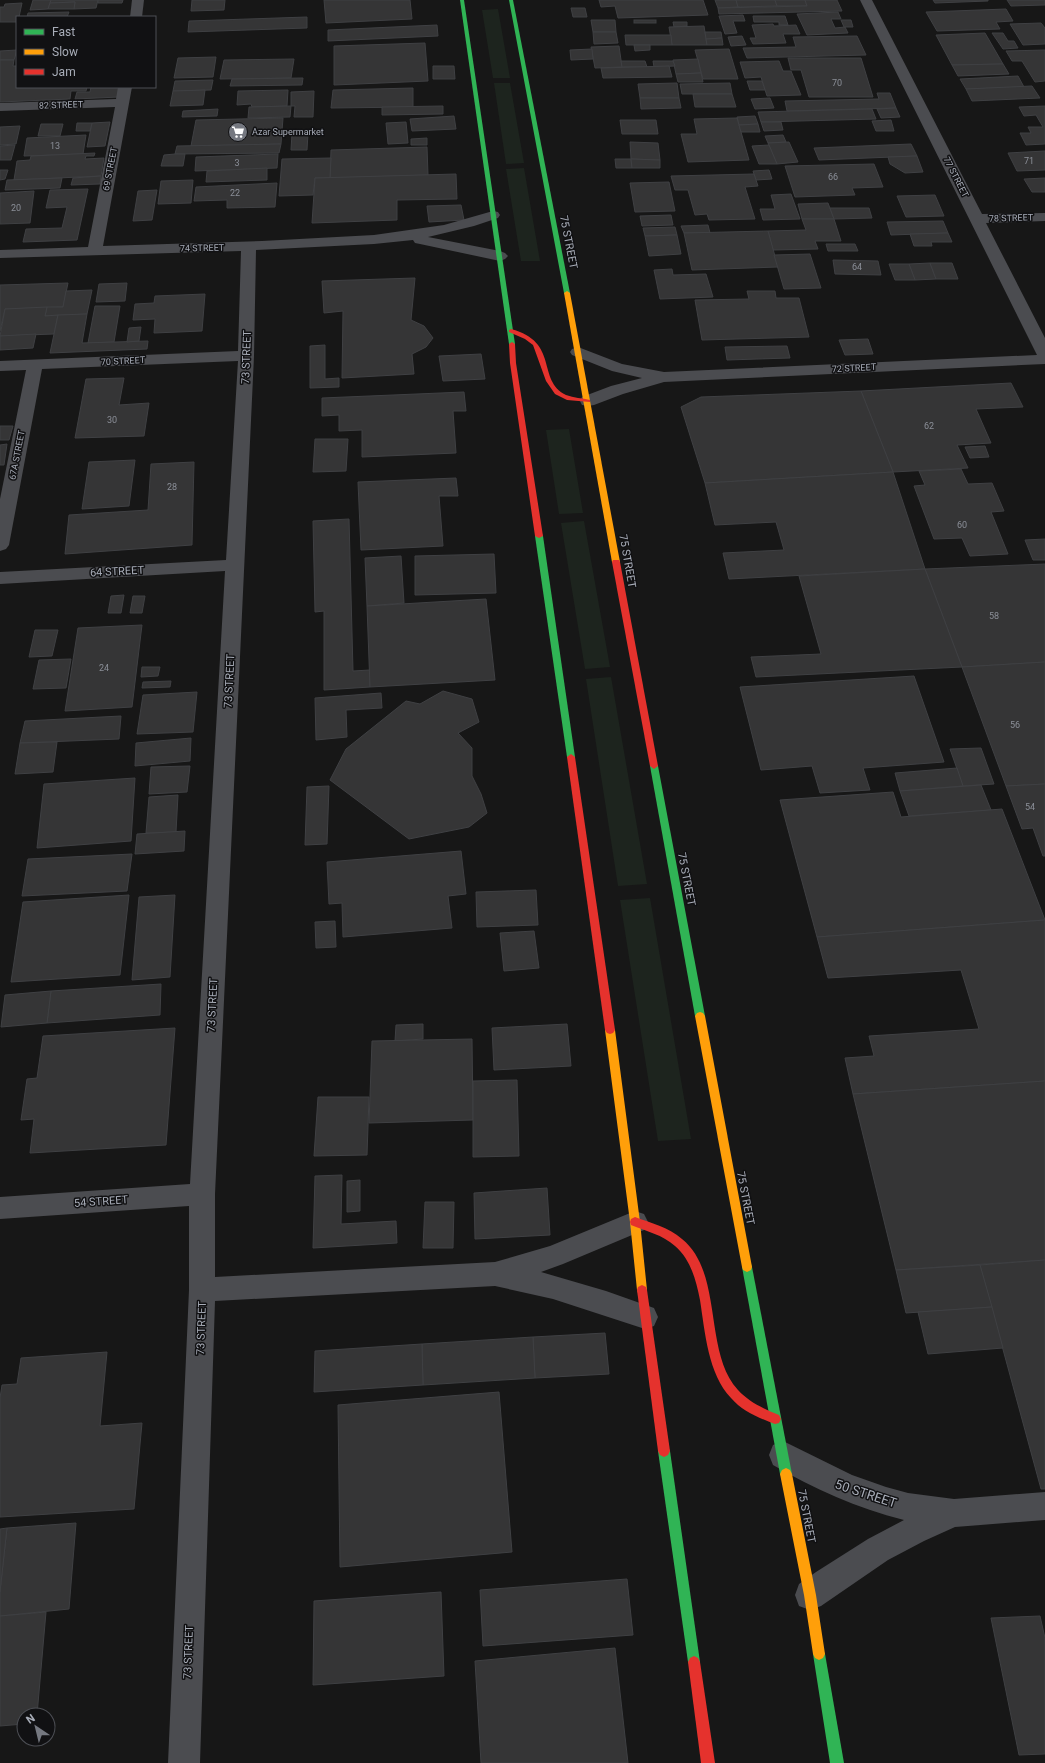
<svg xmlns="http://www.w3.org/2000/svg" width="1045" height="1763" font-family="Roboto,sans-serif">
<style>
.green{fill:#1d241e}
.building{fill:#353536;stroke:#3f4043}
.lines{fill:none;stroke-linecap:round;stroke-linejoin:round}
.street{fill:#4b4c50;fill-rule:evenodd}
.fast{fill:#30b455;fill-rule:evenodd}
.slow{fill:#ff9f0a;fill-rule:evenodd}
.jam{fill:#e5322d;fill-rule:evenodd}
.labels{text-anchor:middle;stroke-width:3;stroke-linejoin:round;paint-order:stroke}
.number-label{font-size:9px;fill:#8b8f98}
.far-street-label{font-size:9px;fill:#a8adb8;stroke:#111113}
.far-poi-label{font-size:9px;fill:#a8adb8;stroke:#111113;text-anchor:start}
.street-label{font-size:11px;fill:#a8adb8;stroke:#111113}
.near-street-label{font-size:13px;fill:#a8adb8;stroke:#111113}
</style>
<rect width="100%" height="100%" fill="#171717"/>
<g class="green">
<polygon points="498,9 510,78 493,78 482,10"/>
<polygon points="494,83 510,83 524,163 506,164"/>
<polygon points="524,168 540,261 521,261 506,169"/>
<polygon points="569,429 583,513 559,514 546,430"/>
<polygon points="584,521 610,667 585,669 561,523"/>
<polygon points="611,677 647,884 618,886 586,679"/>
<polygon points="650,898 691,1139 658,1141 620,900"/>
</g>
<g class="building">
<polygon points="33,0 51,0 48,9 30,10"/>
<polygon points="51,0 98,0 96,8 74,9 75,2 50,3"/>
<polygon points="98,0 123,0 122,3 98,3"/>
<polygon points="192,0 225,0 224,10 191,11"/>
<polygon points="324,0 410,0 412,19 326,23"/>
<polygon points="599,0 703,0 708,15 618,18 615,6 601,7"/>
<polygon points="715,0 736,0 738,7 718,8"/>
<polygon points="736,0 775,0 777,6 738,7"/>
<polygon points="775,0 805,0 807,6 777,6"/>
<polygon points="805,0 837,0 842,11 719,14 718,8 807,6"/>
<polygon points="933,0 988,0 988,1 935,3"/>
<polygon points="1007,0 1045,0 1045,5 1011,6"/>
<polygon points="75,2 74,9 48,9 50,3"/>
<polygon points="22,3 19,17 17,17 17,22 0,22 0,7 4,7 5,4"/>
<polygon points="571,8 585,8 587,17 573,17"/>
<polygon points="1006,9 1013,21 996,22 1000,29 937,31 926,12"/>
<polygon points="69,12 67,17 27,17 28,13"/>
<polygon points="838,12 841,19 831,19 835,28 845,27 848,33 807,35 797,14"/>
<polygon points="743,15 745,21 733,21 737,33 725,34 719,16"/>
<polygon points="753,16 785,16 788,25 779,25 779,22 754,22"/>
<polygon points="307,17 307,28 188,32 189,21"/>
<polygon points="591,20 615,20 616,32 593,32"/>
<rect x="634" y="20" width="22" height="3"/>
<polygon points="841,20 851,20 853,27 844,27"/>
<polygon points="673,22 687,22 687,26 674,27"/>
<polygon points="1041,23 1045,28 1045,44 1023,45 1010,24"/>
<polygon points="773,24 774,26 796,25 800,34 783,34 786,43 753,44 750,38 756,38 752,25"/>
<polygon points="437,25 438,36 328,41 328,30"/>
<polygon points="704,26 707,45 672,45 669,27"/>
<polygon points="593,32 616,32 618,43 594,44"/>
<polygon points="705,32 721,32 722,38 706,39"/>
<polygon points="985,33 1003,64 952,65 936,35"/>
<polygon points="992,33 1003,33 1008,41 1014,41 1018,48 1003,49"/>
<polygon points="625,35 671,35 672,45 626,45"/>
<polygon points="742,36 746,45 731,46 728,37"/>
<polygon points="857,36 866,55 747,58 743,48 796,47 793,37"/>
<polygon points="722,38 723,45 707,45 706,39"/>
<polygon points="425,43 428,81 334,85 334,46"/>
<polygon points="634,45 650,45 650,50 635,51"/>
<polygon points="619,46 622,67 595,68 591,47"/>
<polygon points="592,49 593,59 571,60 570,50"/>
<polygon points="729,49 738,79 703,79 695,50"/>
<polygon points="17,50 14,60 0,60 0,51"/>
<polygon points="1045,50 1045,81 1035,82 1022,61 1012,61 1006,51"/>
<polygon points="216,57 213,77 174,78 178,58"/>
<polygon points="788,58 861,58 873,97 809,97 801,70 791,70"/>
<polygon points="294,59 291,78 220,79 224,60"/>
<polygon points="698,59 701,73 676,74 673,60"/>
<polygon points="0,60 14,60 13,66 17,66 17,87 87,87 86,91 71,91 70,99 0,102"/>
<polygon points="621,61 645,61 647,67 622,67"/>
<polygon points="653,61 673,61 675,66 654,67"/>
<polygon points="779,61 783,71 791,71 801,95 767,96 761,77 745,78 740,62"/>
<polygon points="1003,64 1009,74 958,76 952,65"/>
<polygon points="433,66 454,66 455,79 433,79"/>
<polygon points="669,66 672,77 603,78 601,68"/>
<polygon points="701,73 703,82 678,82 676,74"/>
<polygon points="1018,76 1024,87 966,89 960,79"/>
<polygon points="303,78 302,85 230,86 232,79"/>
<polygon points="213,80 211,90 173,91 175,81"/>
<polygon points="747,81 762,81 765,90 750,90"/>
<polygon points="677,83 679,98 640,98 638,84"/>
<polygon points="730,83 732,94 682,94 680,84"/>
<polygon points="1032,86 1040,98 972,101 966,89"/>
<polygon points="91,87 121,87 119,97 75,99 77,92 90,92"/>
<polygon points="413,88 413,107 331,108 333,90"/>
<polygon points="205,90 203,105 170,106 173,91"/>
<polygon points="288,90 287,106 252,107 251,104 237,105 238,91"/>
<polygon points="314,91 313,117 294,117 295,106 291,106 291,92"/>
<polygon points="877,93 890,93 896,108 787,111 785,101 879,99"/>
<polygon points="693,94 732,94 736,107 695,107"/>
<polygon points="640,98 679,98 681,108 641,109"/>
<polygon points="770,98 774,108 755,109 751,99"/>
<polygon points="291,106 290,117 248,118 249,107"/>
<polygon points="443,106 443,114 382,115 382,107"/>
<polygon points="1045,106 1045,144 1026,145 1020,133 1031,133 1028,127 1043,127 1036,115 1024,116 1019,107"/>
<polygon points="896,108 900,117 881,118 877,109"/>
<polygon points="218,109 217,116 182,117 183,111"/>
<polygon points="872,109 876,119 761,122 758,112"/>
<polygon points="454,116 456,129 412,131 410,119"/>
<polygon points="755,116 758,124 739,125 737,117"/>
<polygon points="283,118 281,144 191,146 196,120"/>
<polygon points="737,118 749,160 688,162 681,134 697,134 694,119"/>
<polygon points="620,120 656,120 658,134 622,134"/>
<polygon points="891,120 894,131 876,131 872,121"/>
<polygon points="110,122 105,146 87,147 92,123"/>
<polygon points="406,122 408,143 388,144 386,123"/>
<polygon points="761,122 781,122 783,130 764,131"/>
<polygon points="77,123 92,123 90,131 76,131"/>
<polygon points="41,124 63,124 60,136 38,136"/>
<polygon points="758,124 760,132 741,132 739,125"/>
<polygon points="20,126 16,144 0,145 0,127"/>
<polygon points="292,133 308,133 307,150 291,150"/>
<polygon points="86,135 83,154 24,156 27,138"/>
<polygon points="783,135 786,142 768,143 765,136"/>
<polygon points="427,138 427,145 411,145 411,139"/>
<polygon points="630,142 658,143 660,160 631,159"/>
<polygon points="789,142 798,162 777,164 768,143"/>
<polygon points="281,144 279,153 175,154 177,146"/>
<polygon points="911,144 917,156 819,160 814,148"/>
<polygon points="15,145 11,160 0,160 0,146"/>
<polygon points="769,145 777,164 759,164 752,146"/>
<polygon points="427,147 428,175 330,178 331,150"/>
<polygon points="1045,151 1045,170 1017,171 1008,153"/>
<polygon points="95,153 94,156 86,156 85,159 104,158 101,176 14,180 17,161 30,160 31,156"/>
<polygon points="175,154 185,154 183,166 161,166 164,155"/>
<polygon points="278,154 277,168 195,171 196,157"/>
<polygon points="917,156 923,172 905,173 890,164 888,157"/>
<polygon points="331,158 330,178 315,178 313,195 279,196 282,159"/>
<polygon points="615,159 631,159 632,168 616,168"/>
<polygon points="631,159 660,160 660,168 632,168"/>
<polygon points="874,164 883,187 852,188 855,195 795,197 785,166"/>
<polygon points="267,168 267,180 206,182 207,171"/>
<polygon points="0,170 8,170 5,179 0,180"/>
<polygon points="769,170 772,179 756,180 753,171"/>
<polygon points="456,174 457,199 397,200 397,220 312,223 315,178"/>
<polygon points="754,174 758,186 745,187 755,219 709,220 707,214 695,215 688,190 675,190 671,176"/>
<polygon points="101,176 100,184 71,185 73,178"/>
<polygon points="62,178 60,188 5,190 7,180"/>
<polygon points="1045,178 1045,192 1032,192 1024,179"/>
<polygon points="193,180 191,203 158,204 161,181"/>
<polygon points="669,182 675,211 635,212 630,183"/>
<polygon points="277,183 275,207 227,208 227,200 194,201 196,187"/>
<polygon points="88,189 77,240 23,242 26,229 62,228 67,207 46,208 50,190"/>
<polygon points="157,190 152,220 133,221 138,191"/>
<polygon points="34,191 30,223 0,224 0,193"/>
<polygon points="791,194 800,219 763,220 760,209 775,209 771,195"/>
<polygon points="935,195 944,216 906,217 897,196"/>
<polygon points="828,203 834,219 802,219 798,204"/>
<polygon points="461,205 464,220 429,222 427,206"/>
<polygon points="830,208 869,208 872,218 834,219"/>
<polygon points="671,215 673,225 642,226 640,216"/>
<polygon points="802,219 834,219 841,241 815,241 818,249 773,250 768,231 806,230"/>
<polygon points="943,221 948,233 891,235 887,222"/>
<polygon points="708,225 710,233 684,233 681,226"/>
<polygon points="675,227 677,235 645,236 643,228"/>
<polygon points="768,231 778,267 692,270 684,233"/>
<polygon points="948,233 952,242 931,242 932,246 914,246 910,234"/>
<polygon points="677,235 681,254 649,256 645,236"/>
<polygon points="826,244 855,244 858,251 828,251"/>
<polygon points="810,254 821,288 784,289 774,255"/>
<polygon points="833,260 878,261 881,275 835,274"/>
<polygon points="930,263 936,279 915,280 909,264"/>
<polygon points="930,263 952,263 958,279 936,279"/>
<polygon points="889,264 909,264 915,280 895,280"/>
<polygon points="672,269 673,275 706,274 713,297 660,299 654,270"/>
<polygon points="415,278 411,320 424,326 433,338 426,347 412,354 414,374 342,378 343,311 324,313 322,281"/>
<polygon points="68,283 63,307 5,309 0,331 0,285"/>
<polygon points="127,283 125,301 96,302 99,284"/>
<polygon points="92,290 87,314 45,316 47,307 63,307 66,291"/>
<polygon points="747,291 775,291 776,298 799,298 809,337 702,340 695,300 749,299"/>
<polygon points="205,294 202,331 154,333 155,319 133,320 135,304 154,303 155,296"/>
<polygon points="95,306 120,306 114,342 88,343"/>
<polygon points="47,307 45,316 58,315 54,334 0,336 5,309"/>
<polygon points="87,314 82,343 148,341 147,349 50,353 58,315"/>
<polygon points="141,327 139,341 127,342 129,328"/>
<polygon points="36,334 33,348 0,350 0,336"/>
<polygon points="868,339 873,354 845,355 839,340"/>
<polygon points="325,345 325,379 339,378 339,387 310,388 310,346"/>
<polygon points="787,346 790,358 727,360 725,347"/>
<polygon points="481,354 485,379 443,381 439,356"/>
<polygon points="124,378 119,405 149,403 144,436 75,438 86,379"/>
<polygon points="1011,383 1023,407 976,409 991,443 957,445 968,468 893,472 861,391"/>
<polygon points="861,391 893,472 705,483 681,407 701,397"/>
<polygon points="464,392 466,411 453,411 456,453 362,457 362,430 339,431 339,415 322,416 322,398"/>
<polygon points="0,426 13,426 9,440 0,440"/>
<polygon points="315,439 348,439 346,471 313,472"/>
<polygon points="7,444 4,465 0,465 0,445"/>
<polygon points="985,446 989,457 970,458 965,447"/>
<polygon points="135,460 129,506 82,509 89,462"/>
<polygon points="194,462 192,545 65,554 69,515 148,510 151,464"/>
<polygon points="961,469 968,484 992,483 1004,511 991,512 1008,554 970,556 962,538 934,539 914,486 925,485 919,471"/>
<polygon points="893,472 925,569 729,579 723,553 784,550 776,522 715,525 705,483"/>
<polygon points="456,478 458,496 439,496 443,546 361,550 358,482"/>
<polygon points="349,519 353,671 370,670 370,687 324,690 324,611 315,612 313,521"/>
<polygon points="1045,539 1045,560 1033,560 1025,540"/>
<polygon points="494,554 496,593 415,595 415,556"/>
<polygon points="401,556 404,603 367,606 365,558"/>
<polygon points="1045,564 1045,662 962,667 925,569"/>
<polygon points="925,569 962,667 756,677 751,657 821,654 799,576"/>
<polygon points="124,595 121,613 108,613 111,596"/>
<polygon points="133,596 145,596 142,613 130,613"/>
<polygon points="486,599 495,680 370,687 367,606"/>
<polygon points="142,625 132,707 65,711 78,628"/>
<polygon points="35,630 58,630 52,656 29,657"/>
<polygon points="71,659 66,688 33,689 39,660"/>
<polygon points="1045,662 1045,784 1006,786 962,667"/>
<polygon points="142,667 160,667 158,676 141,677"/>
<polygon points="914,676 944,762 863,768 870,790 820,793 812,766 761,770 740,687"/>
<polygon points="171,681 170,687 142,688 143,682"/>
<polygon points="443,691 472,699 479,722 458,733 472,748 472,776 481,794 487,813 469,827 409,839 330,780 346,749 406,701 420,704"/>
<polygon points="197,692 193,732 137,734 143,695"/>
<polygon points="381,693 382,708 346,710 347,737 316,740 315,698"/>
<polygon points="121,716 119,739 20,743 25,721"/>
<polygon points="191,738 190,761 135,766 136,743"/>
<polygon points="57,742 53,772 15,774 20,743"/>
<polygon points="981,748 994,784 963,786 950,749"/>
<polygon points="190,766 187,792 149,794 151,767"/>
<polygon points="957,768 963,786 900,791 895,773"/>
<polygon points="135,778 131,841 37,848 44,784"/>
<polygon points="1045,784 1045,856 1043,856 1033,828 1022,829 1006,786"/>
<polygon points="981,785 991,810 909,816 900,791"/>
<polygon points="329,786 327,844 305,845 307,787"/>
<polygon points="893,792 901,817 1002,809 1045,920 817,937 780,800"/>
<polygon points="178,795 176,832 146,833 149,797"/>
<polygon points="185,831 184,851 135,854 137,834"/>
<polygon points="461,851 466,894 448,896 452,928 343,937 342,903 329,904 327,862"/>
<polygon points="132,854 127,891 22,896 28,859"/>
<polygon points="536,890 538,925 477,927 476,892"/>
<polygon points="129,895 120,975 11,982 23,902"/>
<polygon points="175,895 170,977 132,980 139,897"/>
<polygon points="1045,920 1045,1081 853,1094 845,1058 874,1056 869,1036 979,1029 961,970 828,978 817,937"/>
<polygon points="335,921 336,947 316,948 315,922"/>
<polygon points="534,931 539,968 504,971 500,933"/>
<polygon points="161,984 160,1015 47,1023 51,991"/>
<polygon points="51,991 47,1023 1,1027 5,995"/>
<polygon points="423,1024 423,1039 395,1041 396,1025"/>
<polygon points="567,1024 571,1066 494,1070 492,1028"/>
<polygon points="175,1028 166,1145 30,1153 34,1119 21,1120 27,1079 37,1078 43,1036"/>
<polygon points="472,1039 473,1120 369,1123 372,1041"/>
<polygon points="517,1080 519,1156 473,1157 473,1081"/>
<polygon points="1045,1081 1045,1260 896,1270 853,1094"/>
<polygon points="318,1097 369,1097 367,1155 314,1156"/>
<polygon points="342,1175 341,1224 396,1221 397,1243 313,1248 315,1176"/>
<polygon points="360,1180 360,1211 347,1212 347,1181"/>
<polygon points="547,1188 550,1235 475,1239 474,1193"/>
<polygon points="425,1202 454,1202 453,1248 423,1248"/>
<polygon points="1045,1260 1045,1489 1041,1489 980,1265"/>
<polygon points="980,1265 992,1307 906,1313 896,1270"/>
<polygon points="992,1307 1003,1348 928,1354 918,1312"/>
<polygon points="605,1333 609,1374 535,1378 533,1337"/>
<polygon points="533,1337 535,1378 423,1385 422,1344"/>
<polygon points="422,1344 423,1385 314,1392 315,1351"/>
<polygon points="107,1352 100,1426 142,1423 134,1509 0,1517 0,1398 2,1385 17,1384 21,1358"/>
<polygon points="499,1392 512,1552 340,1567 338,1405"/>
<polygon points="76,1523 69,1609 0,1616 0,1592 7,1528"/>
<polygon points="7,1528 0,1592 0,1529"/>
<polygon points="627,1579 633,1635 483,1646 480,1590"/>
<polygon points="441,1592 444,1676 313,1685 314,1601"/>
<polygon points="46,1612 37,1715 24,1715 24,1724 0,1726 0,1616"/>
<polygon points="1040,1616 1045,1638 1045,1754 1019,1755 991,1618"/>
<polygon points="615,1648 628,1763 481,1763 475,1661"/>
</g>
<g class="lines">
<g class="street">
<polygon points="132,0 144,0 142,17 130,17"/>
<polygon points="860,0 872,0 982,214 1045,213 1045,221 986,223 1045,338 1045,364 664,382 623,394 594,405 588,406 582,405 580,401 582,397 611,386 642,378 612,371 572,355 570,352 572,349 578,347 622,364 664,372 1037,355"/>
<polygon points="118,87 132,87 103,246 262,241 374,235 444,225 493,211 498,212 500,215 498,218 474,226 428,237 500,251 505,253 508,256 505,259 500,261 420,244 415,243 413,240 374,244 256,250 254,356 215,1194 215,1277 495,1262 550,1246 635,1211 644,1214 648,1222 644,1230 563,1264 541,1272 606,1291 654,1308 658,1317 654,1326 645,1329 553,1299 495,1286 215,1301 200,1763 168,1763 189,1290 189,1206 0,1219 0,1197 190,1184 225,571 0,584 0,572 226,560 238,361 42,369 9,545 6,549 0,551 0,499 26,370 0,371 0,361 238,351 241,251 0,258 0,250 88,247 115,107 0,111 0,103 116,99"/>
<path d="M783,1441l69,34 34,12 22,6 46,6 91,-7v28l-90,7 -31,14 -36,19 -67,46 -11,4 -11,-4 -4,-11 4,-11 17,-12 52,-33 36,-19c-47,-12 -90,-31 -131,-55l-4,-10 4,-10z"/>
</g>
<g class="fast">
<polygon points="460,0 464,0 515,344 512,346 509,344"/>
<polygon points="509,0 513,0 570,293 567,295 564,293"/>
<polygon points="536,534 542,534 543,536 575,757 571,760 567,757 535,536"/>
<polygon points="654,763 658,766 705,1016 703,1019 697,1019 695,1016 650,766"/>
<polygon points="747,1262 751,1264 752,1267 792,1474 790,1478 786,1480 782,1478 780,1474 742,1267 743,1264"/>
<polygon points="664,1445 668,1447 670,1451 700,1662 698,1666 694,1668 690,1666 688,1662 658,1451 660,1447"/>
<polygon points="819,1648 823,1650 825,1654 844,1763 830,1763 813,1654 815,1650"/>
</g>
<g class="slow">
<polygon points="567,291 570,293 620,562 616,564 612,562 564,293"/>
<polygon points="700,1012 703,1013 705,1016 752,1267 751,1270 747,1272 743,1270 742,1267 695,1016 697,1013"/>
<polygon points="610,1026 613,1027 615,1030 640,1222 647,1290 646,1293 642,1295 638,1293 637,1290 630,1222 605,1030 607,1027"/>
<polygon points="786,1468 790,1470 792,1474 816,1595 825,1654 823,1658 819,1660 815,1658 813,1654 804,1595 780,1474 782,1470"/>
</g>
<g class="jam">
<path d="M511,329c49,13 25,51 55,66 8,3 16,3 24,5v2l-23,-2 -12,-6 -9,-13 -13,-36 -8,-6 -16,-7v-2z"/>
<polygon points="512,342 515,344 516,363 543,536 539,538 535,536 510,363 509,344"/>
<polygon points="613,560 619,560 620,562 658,766 654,769 650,766 612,562"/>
<polygon points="571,754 575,757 615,1030 613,1033 610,1034 607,1033 605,1030 567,757"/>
<path d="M635,1217c16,6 33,10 47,22 42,34 21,113 56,151 11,12 26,19 41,25l2,4 -2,4 -4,1c-16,-6 -33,-13 -44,-26 -23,-24 -26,-66 -31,-98 -4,-20 -9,-40 -25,-54 -12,-11 -29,-15 -44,-21l-1,-3 1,-3z"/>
<polygon points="642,1285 646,1287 647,1290 670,1451 668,1455 664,1457 660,1455 658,1451 637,1290 638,1287"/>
<polygon points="694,1656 698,1658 700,1662 715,1763 701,1763 688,1662 690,1658"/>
</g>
</g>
<defs>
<g id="supermarket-disc" transform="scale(1)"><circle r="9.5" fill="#757880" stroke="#111113"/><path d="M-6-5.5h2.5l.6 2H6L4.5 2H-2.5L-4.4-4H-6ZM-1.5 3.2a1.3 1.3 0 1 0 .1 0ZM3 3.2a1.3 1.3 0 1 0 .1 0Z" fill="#fff"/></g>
</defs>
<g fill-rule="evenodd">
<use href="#supermarket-disc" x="238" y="132"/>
</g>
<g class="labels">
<g class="number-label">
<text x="837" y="86">70</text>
<text x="55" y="149">13</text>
<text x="1029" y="164">71</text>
<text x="237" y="166">3</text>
<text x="833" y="180">66</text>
<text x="235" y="196">22</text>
<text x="16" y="211">20</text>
<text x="857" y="270">64</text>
<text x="112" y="423">30</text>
<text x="929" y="429">62</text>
<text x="172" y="490">28</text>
<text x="962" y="528">60</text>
<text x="994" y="619">58</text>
<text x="104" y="671">24</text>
<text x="1015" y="728">56</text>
<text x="1030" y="810">54</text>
</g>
<g class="far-street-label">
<text transform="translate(61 105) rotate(-2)" y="3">82 STREET</text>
<text transform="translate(110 169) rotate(-79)" y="3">69 STREET</text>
<text transform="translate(956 177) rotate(63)" y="3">77 STREET</text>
<text transform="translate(1011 218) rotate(-2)" y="3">78 STREET</text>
<text transform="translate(202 248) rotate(-1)" y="3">74 STREET</text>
<text transform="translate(123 361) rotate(-3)" y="3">70 STREET</text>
<text transform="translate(854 368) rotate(-3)" y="3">72 STREET</text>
<text transform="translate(17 455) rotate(-79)" y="3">67A STREET</text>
</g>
<g class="far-poi-label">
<text x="252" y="135">Azar Supermarket</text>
</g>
<g class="street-label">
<text transform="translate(569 242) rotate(79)" y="4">75 STREET</text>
<text transform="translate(246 357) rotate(-88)" y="4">73 STREET</text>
<text transform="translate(628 561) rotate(80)" y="4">75 STREET</text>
<text transform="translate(117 571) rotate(-3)" y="4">64 STREET</text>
<text transform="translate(229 681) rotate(-87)" y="4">73 STREET</text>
<text transform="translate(687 879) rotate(79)" y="4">75 STREET</text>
<text transform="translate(212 1005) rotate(-87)" y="4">73 STREET</text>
<text transform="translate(746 1198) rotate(79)" y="4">75 STREET</text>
<text transform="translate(101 1201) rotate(-4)" y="4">54 STREET</text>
<text transform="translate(201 1328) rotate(-88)" y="4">73 STREET</text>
<text transform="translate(807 1516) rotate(79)" y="4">75 STREET</text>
<text transform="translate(188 1652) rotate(-88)" y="4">73 STREET</text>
</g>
<g class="near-street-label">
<text transform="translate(866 1493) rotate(18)" y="5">50 STREET</text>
</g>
</g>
<rect x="16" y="16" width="140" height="72" fill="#111113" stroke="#4d4f55"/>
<rect x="24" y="29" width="20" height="6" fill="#30b455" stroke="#4d4f55"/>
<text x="52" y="36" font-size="12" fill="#a8adb8">Fast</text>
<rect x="24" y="49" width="20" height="6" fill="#ff9f0a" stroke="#4d4f55"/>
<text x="52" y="56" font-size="12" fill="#a8adb8">Slow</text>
<rect x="24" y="69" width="20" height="6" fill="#e5322d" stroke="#4d4f55"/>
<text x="52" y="76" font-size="12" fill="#a8adb8">Jam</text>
<g transform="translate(36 1727) rotate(325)"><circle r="19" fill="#111113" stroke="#4d4f55"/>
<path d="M0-3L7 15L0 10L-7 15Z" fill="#757880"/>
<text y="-6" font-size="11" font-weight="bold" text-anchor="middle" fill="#a8adb8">N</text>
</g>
</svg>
